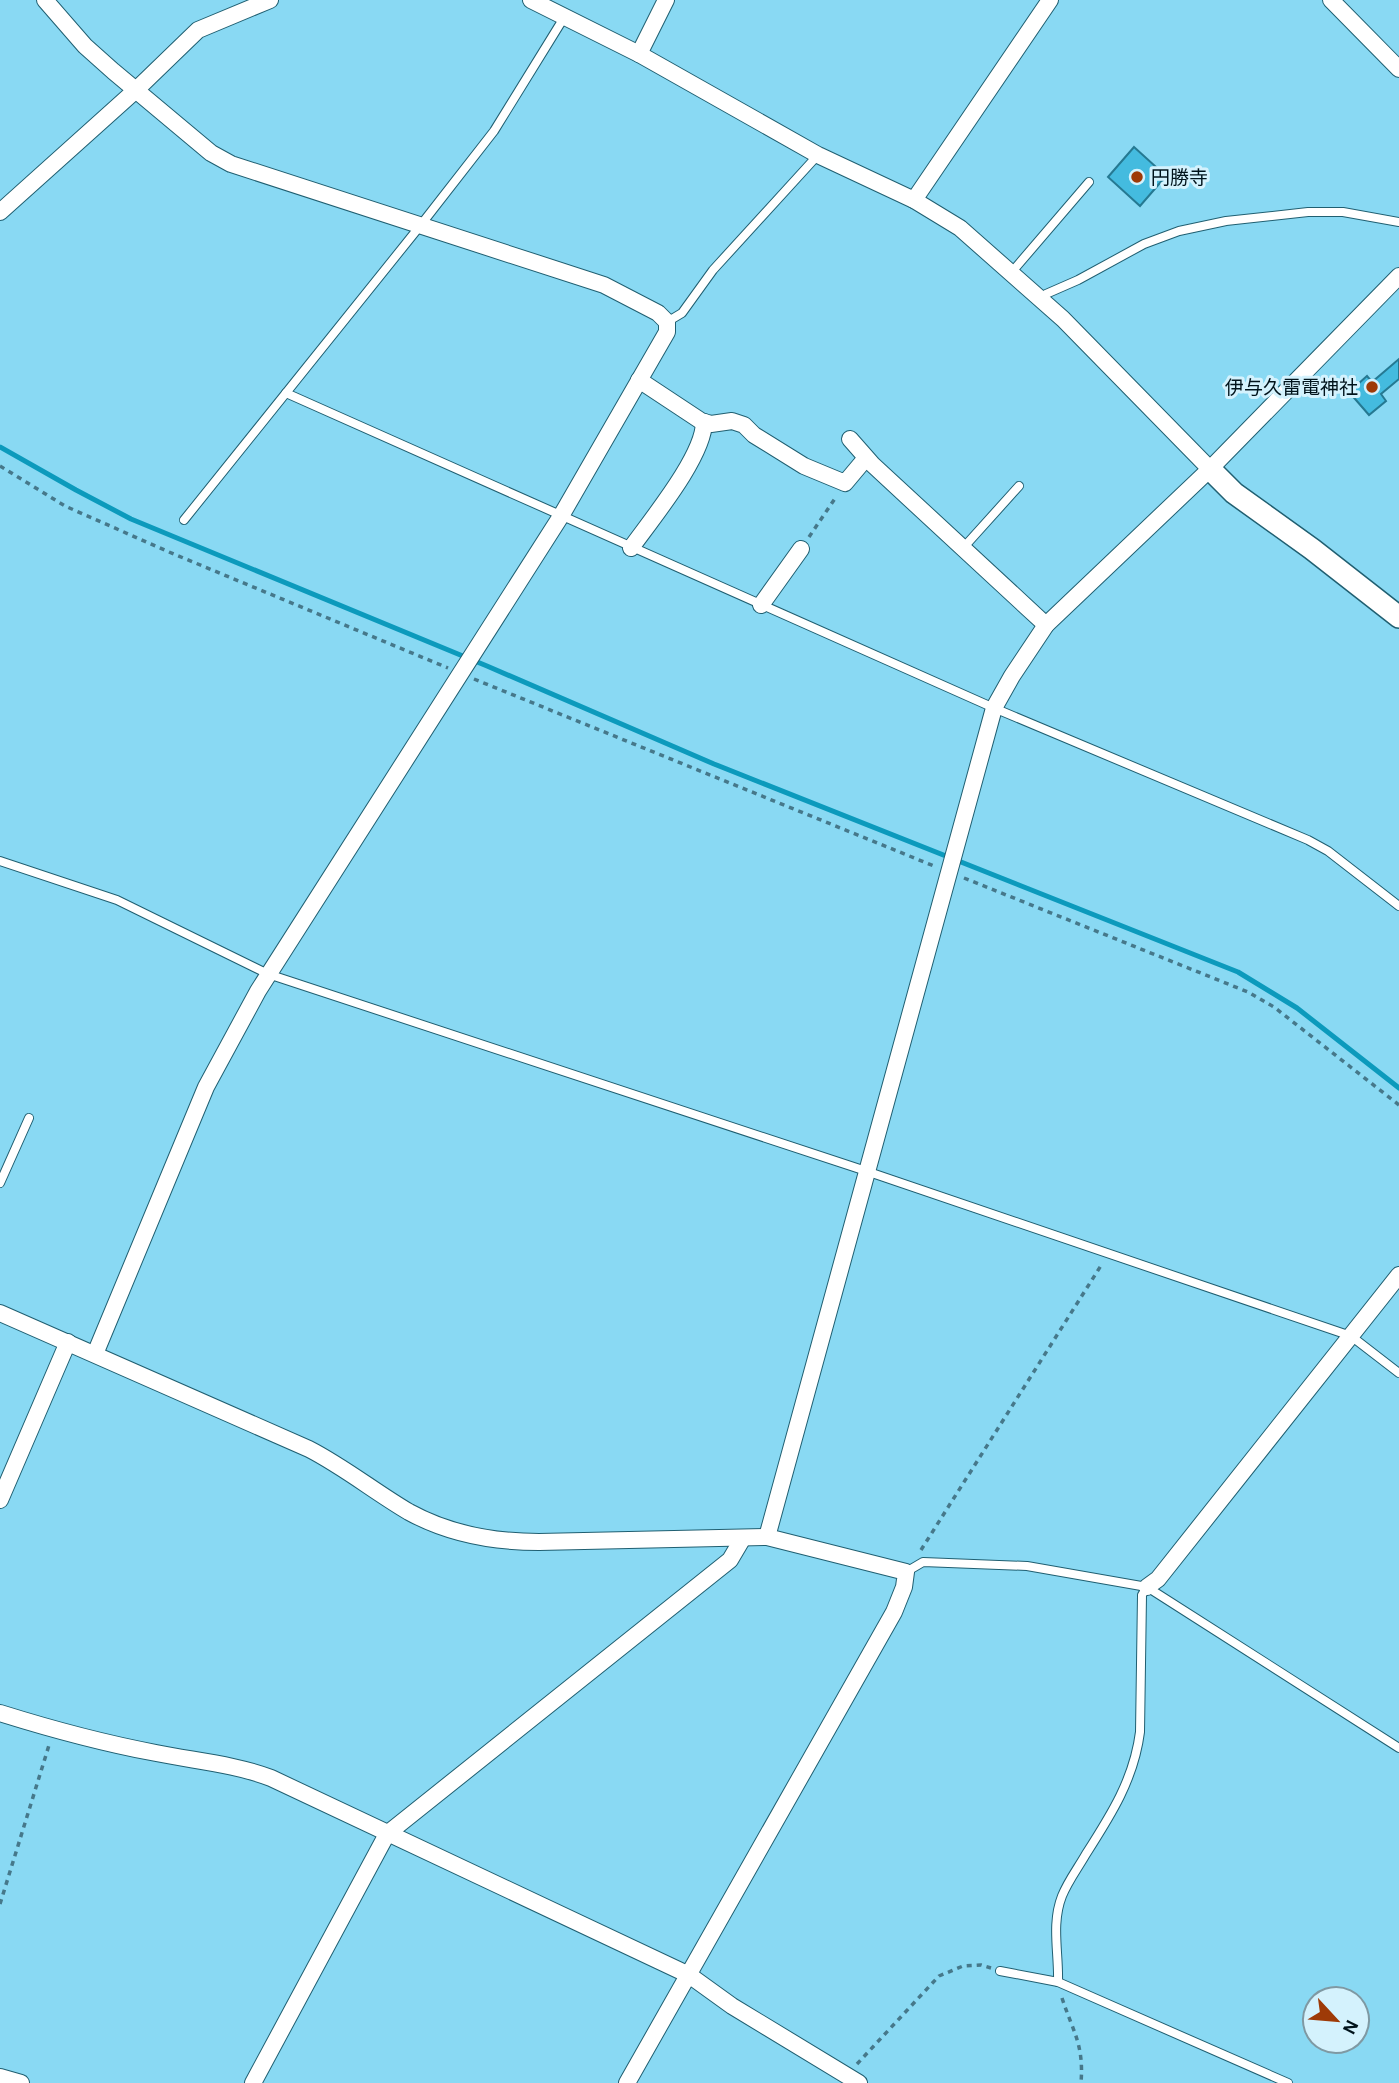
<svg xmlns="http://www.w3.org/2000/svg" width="1399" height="2083" font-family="'Alegreya Sans','Noto Sans JP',sans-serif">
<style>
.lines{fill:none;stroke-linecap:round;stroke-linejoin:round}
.stream{stroke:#0c9abc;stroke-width:5}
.building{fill:#44bbdf;stroke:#257992;stroke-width:2}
.service-casing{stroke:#205f71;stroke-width:10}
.minor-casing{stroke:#205f71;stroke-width:18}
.tertiary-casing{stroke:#205f71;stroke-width:24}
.path{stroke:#46788a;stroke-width:3.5;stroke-dasharray:5 5;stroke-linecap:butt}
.service{stroke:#fff;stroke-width:8}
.minor{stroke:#fff;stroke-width:16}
.tertiary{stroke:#fff;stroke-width:21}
.poi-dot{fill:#9e3a07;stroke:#d4f2fd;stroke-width:2.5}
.labels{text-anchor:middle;stroke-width:6;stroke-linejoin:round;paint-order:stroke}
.poi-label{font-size:19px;fill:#00131b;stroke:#d4f2fd;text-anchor:start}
</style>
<rect width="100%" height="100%" fill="#89d9f3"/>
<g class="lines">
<polyline class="stream" points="0,447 76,490 131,519 487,666 714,764 1238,972 1297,1008 1399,1088"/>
</g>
<g class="building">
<polygon points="1134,147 1166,176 1140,206 1108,177"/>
<polygon points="1399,359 1399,379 1381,394 1386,401 1369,415 1349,392 1367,376 1372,382"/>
</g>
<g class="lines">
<g class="service-casing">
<g id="service">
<polyline points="1011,273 1089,182"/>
<polyline points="1040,299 1046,294 1078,280 1144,244 1179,231 1226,221 1308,212 1343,212 1399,222"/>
<polyline points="667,322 682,313 713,270 818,155"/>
<polyline points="286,393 994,708 1308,840 1328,851 1399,906"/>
<polyline points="184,520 420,226 494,131 565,16"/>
<polyline points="964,547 1019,486"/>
<polyline points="0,861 117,900 268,974 866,1171 1351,1336 1399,1373"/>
<polyline points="0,1183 29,1118"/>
<polyline points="906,1572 923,1562 1027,1566 1147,1587 1399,1748"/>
<polyline points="1000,1971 1058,1982 1288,2083"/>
<path d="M1058,1982c1,-29 -7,-58 4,-86 6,-15 16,-28 24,-42 25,-39 48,-75 54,-122l2,-137 5,-8"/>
</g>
</g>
<g class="minor-casing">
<g id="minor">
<polyline points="45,0 85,46 113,71 211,153 231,164 604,285 658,313 667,322 667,332 561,516 258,991 206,1087 95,1354"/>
<polyline points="531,0 639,54 818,155 914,200 960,228 1063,319 1210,469"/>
<polyline points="1331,0 1399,69"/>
<polyline points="639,54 666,0"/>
<polyline points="914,200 1050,0"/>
<polyline points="0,212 137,89 198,30 270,0"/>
<polyline points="639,380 701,421 711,424 732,421 744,425 754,435 804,466 845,483 866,458"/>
<polyline points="850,439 872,464 1046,625"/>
<path d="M631,548c20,-28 73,-92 73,-126"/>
<polyline points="761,605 801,549"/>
<path d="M0,1313l309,136c35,18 66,43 100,63 40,22 85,30 130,30l228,-5 139,35 -2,15 -10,25 -267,471"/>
<polyline points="0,1500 68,1342"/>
<polyline points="767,1537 994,708 1012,676 1046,625 1210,469 1399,276"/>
<polyline points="1147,1587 1158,1579 1399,1275"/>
<path d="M0,1713c51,16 103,30 156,40 39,8 78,11 115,25l418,197 43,31 127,77"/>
<polyline points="0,2077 21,2083"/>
<polyline points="253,2083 387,1834 730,1560 743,1538"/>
</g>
</g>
<g class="tertiary-casing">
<polyline id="tertiary" points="1210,469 1234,493 1312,549 1399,617"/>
</g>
<g class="path">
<polyline points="0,466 65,506 169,552 448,668"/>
<polyline points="809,537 836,497"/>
<polyline points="474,679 934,866"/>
<polyline points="964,878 1248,992 1274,1007 1399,1105"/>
<polyline points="921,1550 1102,1264"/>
<polyline points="0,1904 50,1742"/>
<path d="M1062,1998c11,34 22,46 19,85"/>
<polyline points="857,2064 939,1976 963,1966 981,1965 991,1968"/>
</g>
<use href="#service" class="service"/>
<use href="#minor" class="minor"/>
<use href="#tertiary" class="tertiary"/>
</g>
<g class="poi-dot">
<circle cx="1137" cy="177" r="7"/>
<circle cx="1372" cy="387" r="7"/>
</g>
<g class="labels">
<g class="poi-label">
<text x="1151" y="184">円勝寺</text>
<text x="1358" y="394" text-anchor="end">伊与久雷電神社</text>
</g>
</g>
<g transform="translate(1336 2020) rotate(116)"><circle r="33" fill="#d4f2fd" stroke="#7f99a3" stroke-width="2"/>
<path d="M0-5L12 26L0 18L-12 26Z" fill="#9e3a07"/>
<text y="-10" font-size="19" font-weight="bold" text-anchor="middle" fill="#00131b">N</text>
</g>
</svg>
